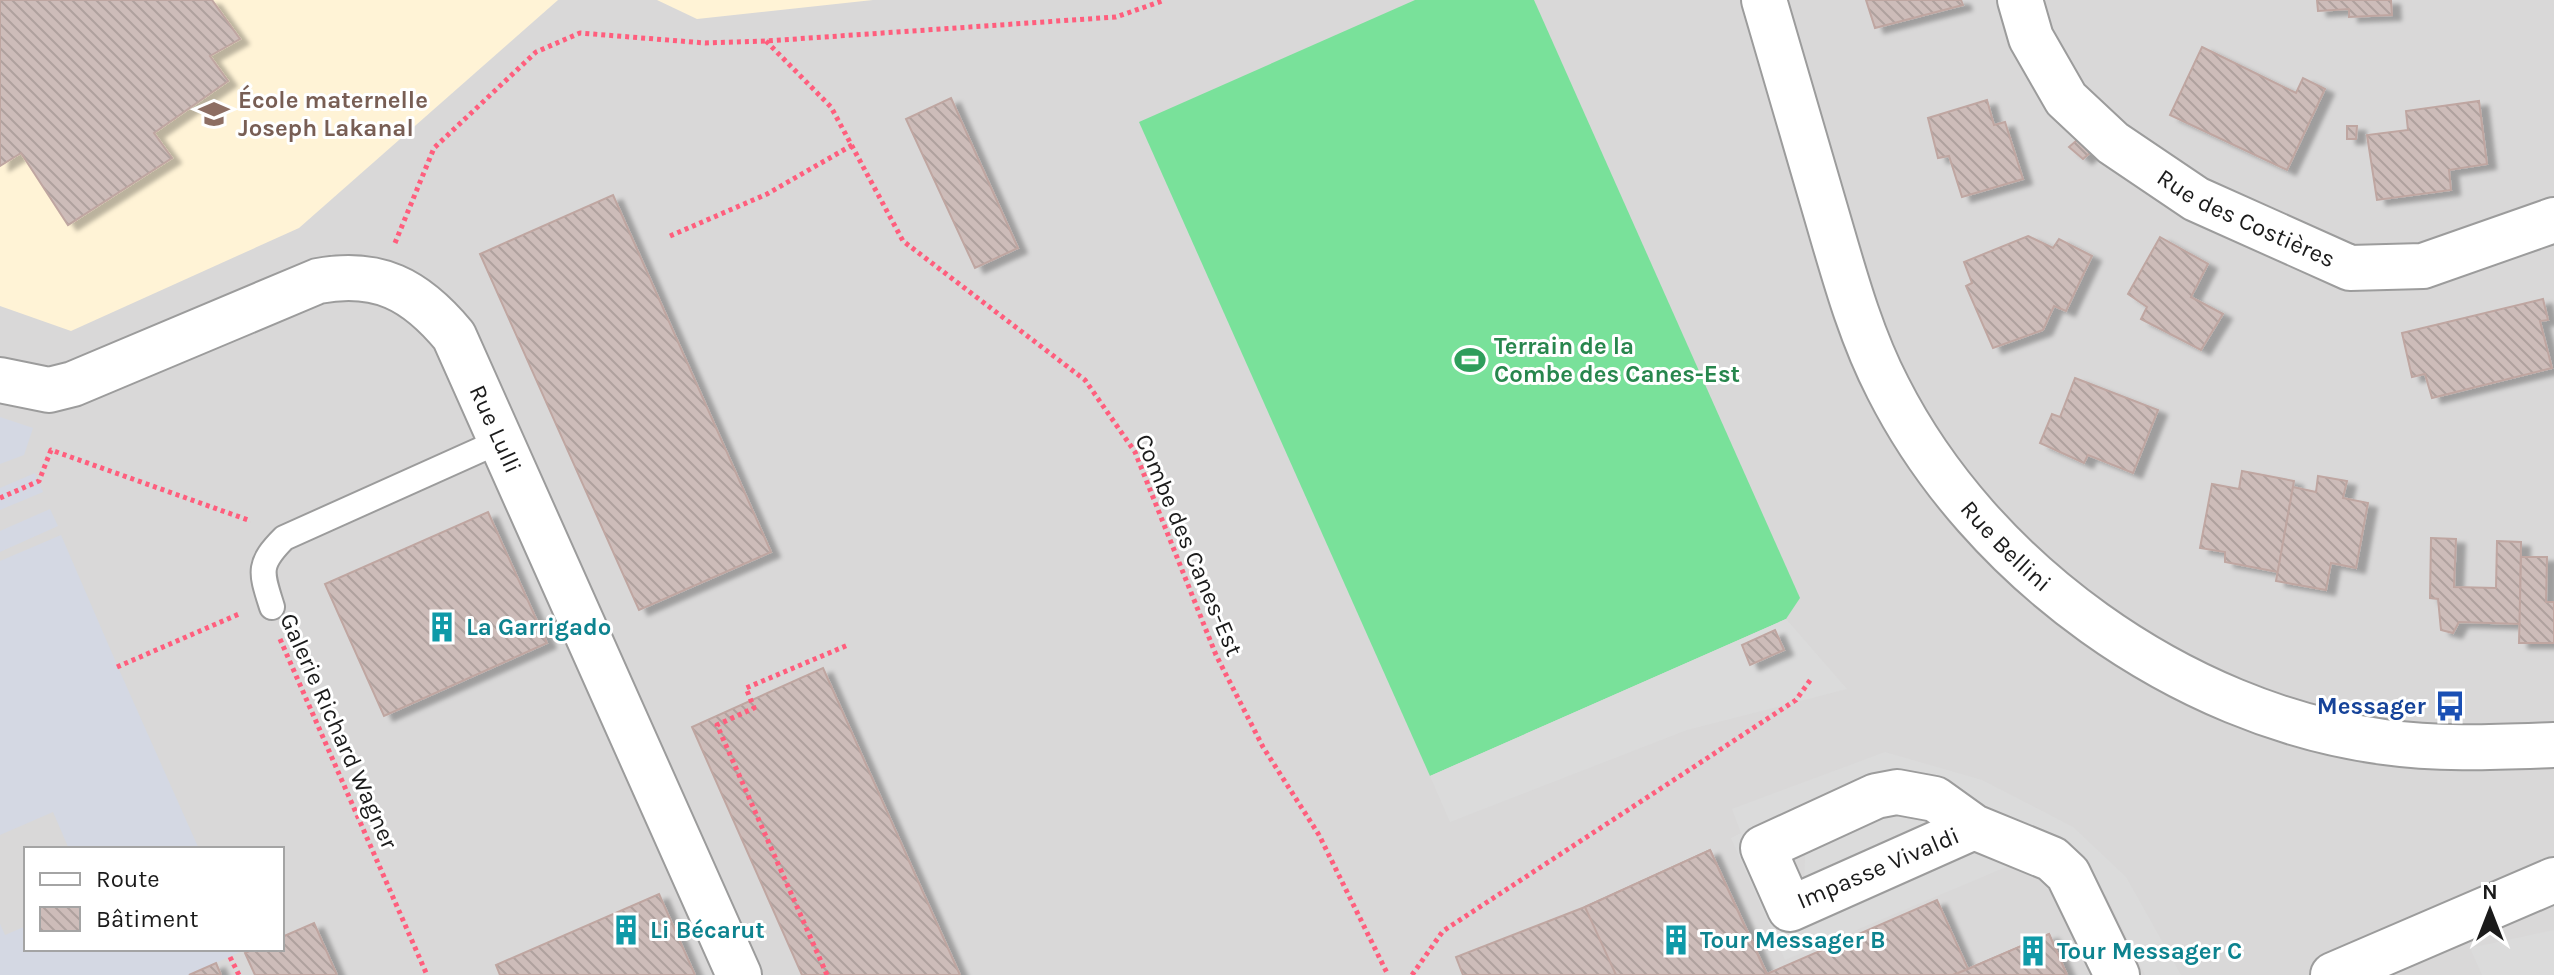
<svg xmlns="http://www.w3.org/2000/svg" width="2554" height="975" font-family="Karla,sans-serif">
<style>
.residential{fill:#d9d8d8;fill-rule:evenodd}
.education{fill:#fff3d6}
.pitch{fill:#79e19a}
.parking{fill:#dbdbdb}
.plaza{fill:#d4d8e3}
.building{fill:url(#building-back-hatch);stroke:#bfa6a1;stroke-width:2;filter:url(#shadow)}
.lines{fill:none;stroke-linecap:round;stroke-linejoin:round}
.lane-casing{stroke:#9c9c9c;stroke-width:28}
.street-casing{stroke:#9c9c9c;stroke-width:48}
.path{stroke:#ff5e7d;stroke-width:5;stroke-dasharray:4 4;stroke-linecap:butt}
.lane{stroke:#fff;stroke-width:24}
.street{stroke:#fff;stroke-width:44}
.labels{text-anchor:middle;stroke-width:6;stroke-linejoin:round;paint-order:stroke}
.education-label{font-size:24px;font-weight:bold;fill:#785e54;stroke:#fff;text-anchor:start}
.street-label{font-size:24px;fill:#1b1b1b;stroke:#fff}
.leisure-label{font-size:24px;font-weight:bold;fill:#27864d;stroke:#fff;text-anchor:start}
.culture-label{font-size:24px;font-weight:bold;fill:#0d838f;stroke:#fff;text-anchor:start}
.transit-label{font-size:24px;font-weight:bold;fill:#164399;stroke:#fff;text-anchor:end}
</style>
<defs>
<pattern id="building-back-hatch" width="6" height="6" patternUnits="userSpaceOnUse" patternTransform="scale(2)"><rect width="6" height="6" fill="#cdbcb9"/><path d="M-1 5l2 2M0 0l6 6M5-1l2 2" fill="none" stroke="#afa19e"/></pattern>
<filter id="shadow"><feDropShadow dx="9" dy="5" stdDeviation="2" flood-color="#0004"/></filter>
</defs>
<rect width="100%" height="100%" fill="#ede4df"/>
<path class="residential" d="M0,0h2554v975h-2554zM26,849h256v100h-256z"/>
<g class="education">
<polygon points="0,0 558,0 299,228 71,331 0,306"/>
<polygon points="657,0 873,0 697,19"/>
</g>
<polygon class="pitch" points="1415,0 1534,0 1800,598 1786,619 1430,776 1139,122"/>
<g class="parking">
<polygon points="1786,619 1847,689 1687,730 1450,822 1430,776"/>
<polygon points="1885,752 1982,780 2073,827 2126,877 2181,975 2145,975 2107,897 2060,847 1891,780 1748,831 1785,924 1982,839 2018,862 1785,960 1731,838 1741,833 1732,809"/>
<polygon points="1931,802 1944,831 1804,886 1806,834"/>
<polygon points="2554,930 2554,975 2482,975 2470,948"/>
</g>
<g class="plaza">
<polygon points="0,417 33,428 24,455 0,464"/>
<polygon points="35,473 43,492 0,510 0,488"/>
<polygon points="50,509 58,526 0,552 0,531"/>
<polygon points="61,535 121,674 199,849 69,849 53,812 0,835 0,561"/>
<polygon points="0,924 5,935 26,926 26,949 244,950 189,975 0,975"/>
</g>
<g class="building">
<polygon points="0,0 212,0 240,39 210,56 228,81 154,133 172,158 68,225 21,153 0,166"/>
<polygon points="1866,0 1961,0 1963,5 1875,28"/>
<polygon points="2317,0 2391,0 2392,15 2349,17 2349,9 2318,11"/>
<polygon points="2202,47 2296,93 2303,78 2325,89 2287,170 2170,115"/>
<polygon points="951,98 1018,248 975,268 906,119"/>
<polygon points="1987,100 1994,125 2005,122 2023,179 1962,197 1949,156 1938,158 1928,118"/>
<polygon points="2479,101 2487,164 2449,170 2451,190 2377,200 2367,135 2408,130 2406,111"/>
<polygon points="2347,126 2357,126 2356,139 2347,139"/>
<polygon points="2077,140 2090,153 2083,159 2069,147"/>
<polygon points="613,195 771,552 639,610 480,254"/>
<polygon points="2028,236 2053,248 2059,239 2092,256 2066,311 2054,306 2043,330 1993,348 1966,286 1972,283 1964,262"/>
<polygon points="2160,237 2208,264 2191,297 2223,314 2201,350 2141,319 2147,307 2128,294"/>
<polygon points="2543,299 2548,320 2540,321 2552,368 2432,398 2425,374 2412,377 2402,333"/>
<polygon points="2075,378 2158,410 2133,473 2088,455 2084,463 2040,443 2052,414 2060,417"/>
<polygon points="2242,471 2294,481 2278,572 2225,562 2225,552 2200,548 2212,484 2239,489"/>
<polygon points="2318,476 2347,481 2343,498 2368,503 2356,568 2331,563 2326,590 2276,581 2293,487 2316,492"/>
<polygon points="488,512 547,643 384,716 325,584"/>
<polygon points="2431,538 2456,539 2454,587 2496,588 2497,541 2521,542 2520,624 2459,622 2453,633 2441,630 2438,599 2430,598"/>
<polygon points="2521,557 2547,557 2546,602 2554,602 2554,643 2519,643"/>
<polygon points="1775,630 1784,650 1750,665 1742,645"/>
<polygon points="823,668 960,975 802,975 692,727"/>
<polygon points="1710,850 1767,974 1937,900 1968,969 2049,934 2067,975 1463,975 1456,957 1585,907"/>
<polygon points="1710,850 1767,975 1616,975 1585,907"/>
<polygon points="659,894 695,975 500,975 496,965"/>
<polygon points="314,923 337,975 255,975 245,953 254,949 282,949 282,937"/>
<polygon points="2049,934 2067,975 1953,975 1968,969"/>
<polygon points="216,963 221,975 189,975"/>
</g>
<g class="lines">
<g class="lane-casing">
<path id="lane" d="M272,607c-11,-35 -15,-42 12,-69l216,-97"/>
</g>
<g class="street-casing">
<g id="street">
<path id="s1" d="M1764,0c21,72 42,144 63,216 17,58 33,118 61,172 92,182 293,327 496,354 56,8 114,5 170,3"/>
<path id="s2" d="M2020,0l11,38 35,61 47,44 83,56 154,69 73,-2 131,-46"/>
<path id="s3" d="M0,380l49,10 24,-6 245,-103c60,-11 97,8 136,55l285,639"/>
<polyline points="1974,827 1790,909 1763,848 1876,796 1897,792 1935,799 1974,827 2052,859 2068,874 2117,975"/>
<polyline points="2333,975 2554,880"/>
</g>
</g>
<g class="path">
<polyline points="766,41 831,107 903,241 1085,380 1135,452 1216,655 1263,747 1319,835 1388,975"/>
<polyline points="670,236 767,194 854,144"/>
<polyline points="395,243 434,148 536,52 580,33 705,43 766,41 1116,17 1165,0"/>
<polyline points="0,498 39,481 51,450 251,521"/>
<polyline points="280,639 427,975"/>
<polyline points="117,667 239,614"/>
<polyline points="230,957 239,975"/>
<polyline points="827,975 717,725 754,708 746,688 848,645"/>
<polyline points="1412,975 1443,931 1796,700 1811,679"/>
</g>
<use href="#lane" class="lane"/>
<use href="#street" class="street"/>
</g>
<defs>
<g id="school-bare" transform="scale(2.4)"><path d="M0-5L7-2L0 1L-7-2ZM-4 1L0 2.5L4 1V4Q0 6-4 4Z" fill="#8d6e63" stroke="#fff" stroke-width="2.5" paint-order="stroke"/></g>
<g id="stadium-bare" transform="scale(2.4)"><path d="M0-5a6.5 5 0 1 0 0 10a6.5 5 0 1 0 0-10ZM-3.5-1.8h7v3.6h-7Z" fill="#2e9e5b" stroke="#fff" stroke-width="2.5" paint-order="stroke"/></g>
<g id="building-bare" transform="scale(2.4)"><path d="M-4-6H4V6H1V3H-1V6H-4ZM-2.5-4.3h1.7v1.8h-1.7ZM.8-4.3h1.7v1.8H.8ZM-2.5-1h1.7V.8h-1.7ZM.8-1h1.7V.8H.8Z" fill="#0f9aa8" stroke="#fff" stroke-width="2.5" paint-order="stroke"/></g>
<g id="bus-bare" transform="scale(2.4)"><path d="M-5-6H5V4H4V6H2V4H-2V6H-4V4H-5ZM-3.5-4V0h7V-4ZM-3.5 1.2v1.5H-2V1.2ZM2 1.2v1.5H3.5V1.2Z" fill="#1a4fb4" stroke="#fff" stroke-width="2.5" paint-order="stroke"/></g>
</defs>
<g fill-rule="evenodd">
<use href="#school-bare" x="214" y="114"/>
<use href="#stadium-bare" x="1470" y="360"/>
<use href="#building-bare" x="442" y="627"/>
<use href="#bus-bare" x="2450" y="706"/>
<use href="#building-bare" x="626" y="930"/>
<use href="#building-bare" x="1676" y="940"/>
<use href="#building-bare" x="2033" y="951"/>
</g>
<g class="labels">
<g class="education-label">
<text x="238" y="108">École maternelle<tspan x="238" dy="28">Joseph Lakanal</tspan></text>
</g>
<g class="street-label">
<text dy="8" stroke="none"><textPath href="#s2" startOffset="328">Rue des Costières</textPath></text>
<text dy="8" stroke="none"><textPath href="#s3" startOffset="598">Rue Lulli</textPath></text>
<text transform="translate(1189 545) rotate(67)" y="8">Combe des Canes-Est</text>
<text dy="8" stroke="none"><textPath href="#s1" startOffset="606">Rue Bellini</textPath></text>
<text transform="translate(339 731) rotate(66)" y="8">Galerie Richard Wagner</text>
<text transform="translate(1878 868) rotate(-23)" y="8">Impasse Vivaldi</text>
</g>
<g class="leisure-label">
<text x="1494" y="354">Terrain de la<tspan x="1494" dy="28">Combe des Canes-Est</tspan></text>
</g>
<g class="culture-label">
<text x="466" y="635">La Garrigado</text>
<text x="650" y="938">Li Bécarut</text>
<text x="1700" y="948">Tour Messager B</text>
<text x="2057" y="959">Tour Messager C</text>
</g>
<g class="transit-label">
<text x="2426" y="714">Messager</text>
</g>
</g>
<rect x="24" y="847" width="260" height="104" fill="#ffffff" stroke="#a4a4a4" stroke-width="2"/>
<rect x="40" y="873" width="40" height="12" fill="#ffffff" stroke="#a4a4a4" stroke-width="2"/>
<text x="96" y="887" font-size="24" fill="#1b1b1b">Route</text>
<rect x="40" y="907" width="40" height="24" fill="url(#building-back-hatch)" stroke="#a4a4a4" stroke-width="2"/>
<text x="96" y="927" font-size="24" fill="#1b1b1b">Bâtiment</text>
<g transform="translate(2490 911)" stroke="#ffffff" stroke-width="6" paint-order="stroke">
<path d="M0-6L14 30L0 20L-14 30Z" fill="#1b1b1b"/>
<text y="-12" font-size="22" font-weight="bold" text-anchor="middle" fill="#1b1b1b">N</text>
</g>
</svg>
